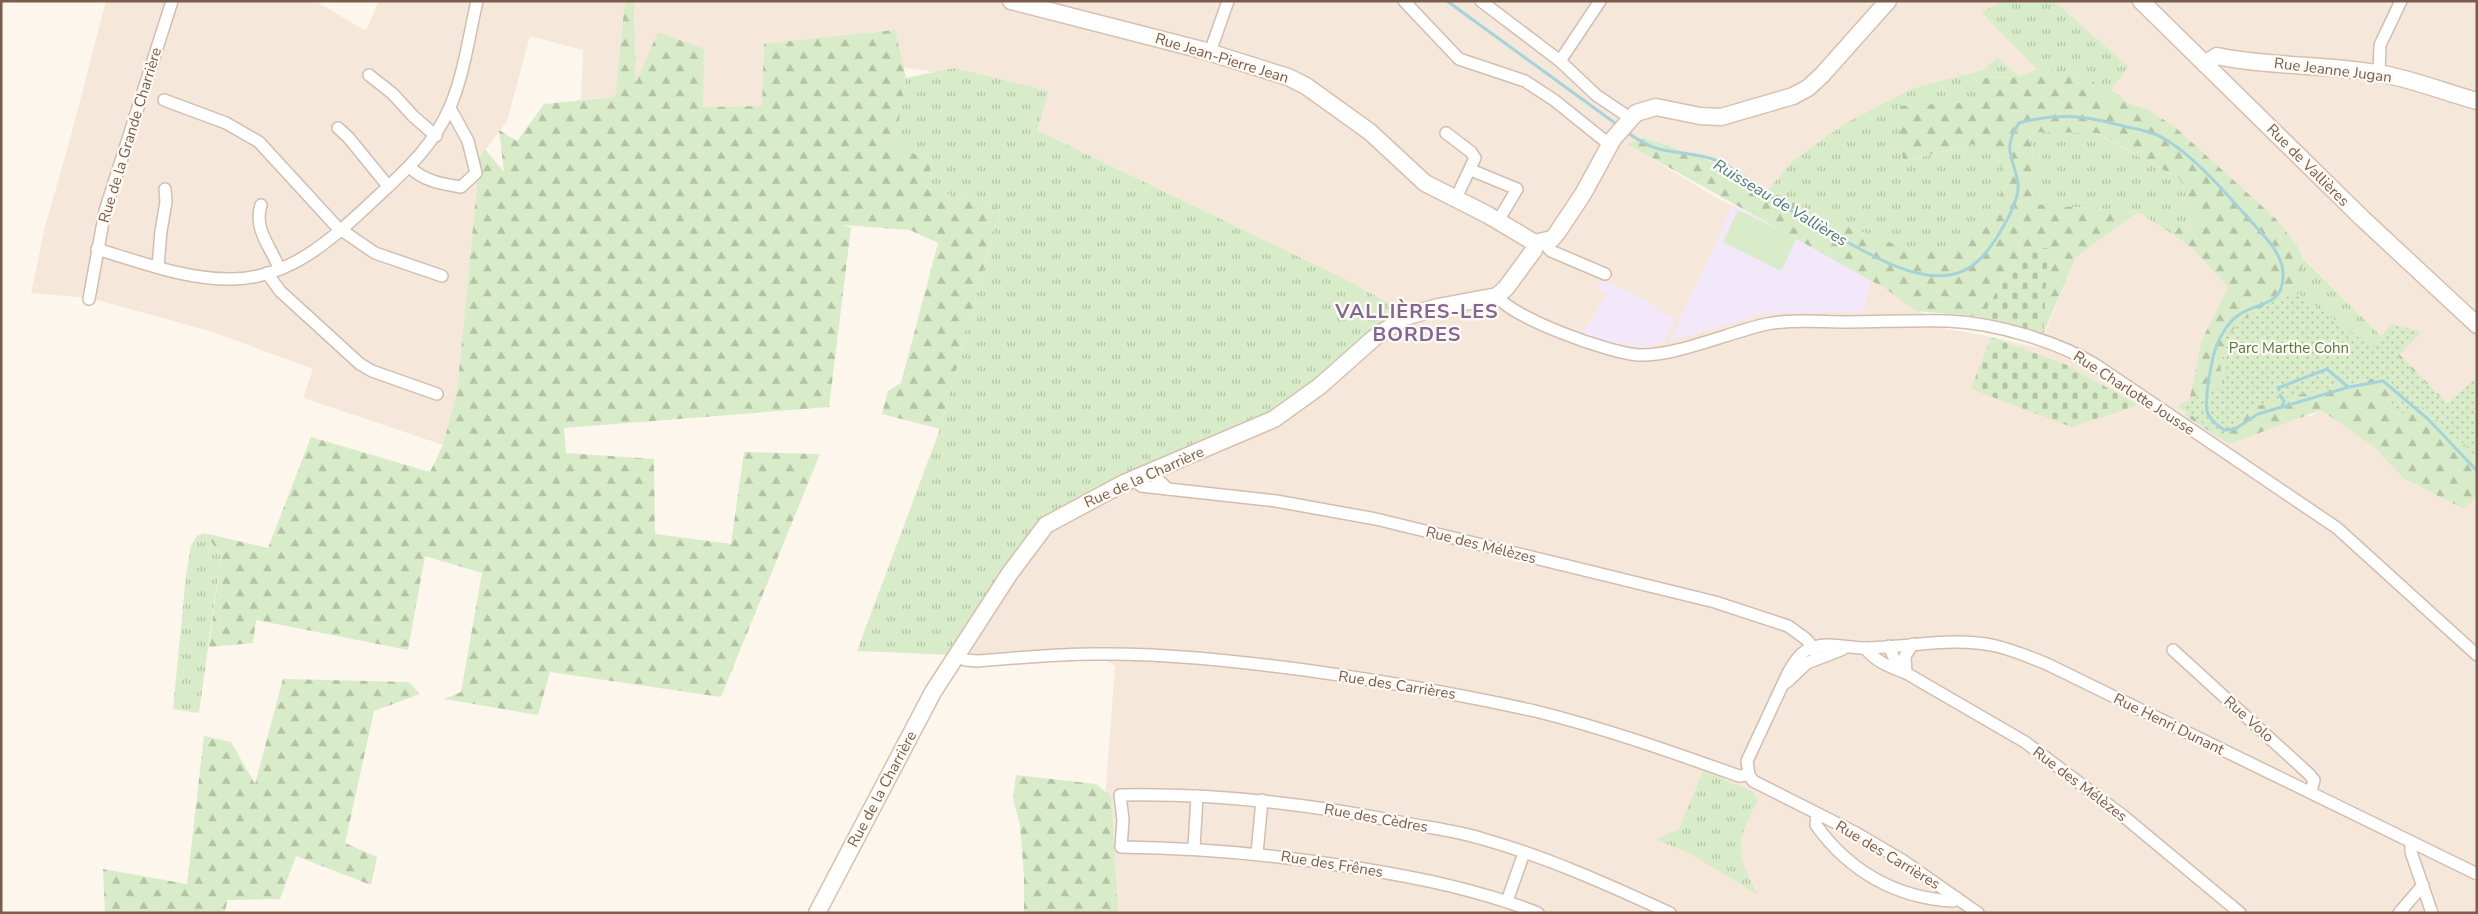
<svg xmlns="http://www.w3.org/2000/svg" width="2478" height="914" font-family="'Nunito Sans',sans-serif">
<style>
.residential{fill:#f5e8da}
.education{fill:#f3e8fa}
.grass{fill:url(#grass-tufts)}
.forest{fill:url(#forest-firs)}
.cemetery{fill:url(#cemetery-stones)}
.park{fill:url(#park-dots)}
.garden{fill:#d8ecc9}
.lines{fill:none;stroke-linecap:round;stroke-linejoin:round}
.stream{stroke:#a5d3da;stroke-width:3}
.street-casing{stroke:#d1beb0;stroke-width:14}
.secondary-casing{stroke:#d6c0b0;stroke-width:19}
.street{stroke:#fff;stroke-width:11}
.secondary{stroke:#fff;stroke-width:16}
.labels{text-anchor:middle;stroke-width:4.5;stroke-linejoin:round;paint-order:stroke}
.street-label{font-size:15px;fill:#7a5c4d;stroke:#fffaf3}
.park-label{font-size:15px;fill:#537a41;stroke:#fffaf3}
.water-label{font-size:16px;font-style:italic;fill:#437c86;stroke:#fffaf3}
.district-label{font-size:20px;font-weight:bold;letter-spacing:1px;fill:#846695;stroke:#fffaf3}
</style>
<defs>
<pattern id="grass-tufts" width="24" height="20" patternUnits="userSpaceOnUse" patternTransform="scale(1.25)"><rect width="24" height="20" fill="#d8ecc9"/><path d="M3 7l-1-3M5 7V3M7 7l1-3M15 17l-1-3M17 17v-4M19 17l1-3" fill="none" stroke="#b4c2a5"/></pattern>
<pattern id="forest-firs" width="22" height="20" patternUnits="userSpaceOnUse" patternTransform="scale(1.25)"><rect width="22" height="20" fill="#d8ecc9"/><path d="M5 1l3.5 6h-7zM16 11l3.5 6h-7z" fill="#b4c2a5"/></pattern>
<pattern id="cemetery-stones" width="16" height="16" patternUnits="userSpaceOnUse" patternTransform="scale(1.25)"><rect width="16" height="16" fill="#d8ecc9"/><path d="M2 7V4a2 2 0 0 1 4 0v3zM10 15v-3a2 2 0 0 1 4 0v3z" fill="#b4c2a5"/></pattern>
<pattern id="park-dots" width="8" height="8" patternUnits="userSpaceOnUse" patternTransform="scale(1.25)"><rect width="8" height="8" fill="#d8ecc9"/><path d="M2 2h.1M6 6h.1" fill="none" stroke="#b4c2a5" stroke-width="1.8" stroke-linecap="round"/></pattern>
</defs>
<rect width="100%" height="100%" fill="#fdf6ec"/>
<g class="residential">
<polygon points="106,1 315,1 366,31 379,1 471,1 451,89 450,108 477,1 625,1 615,97 581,100 583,50 530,36 507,121 478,160 478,176 457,392 443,445 303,398 313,369 213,332 90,298 31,293 45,227 70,139"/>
<polygon points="634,1 2003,1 1981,12 2038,69 2021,78 1997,57 1983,70 1913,88 1846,123 1793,160 1768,190 1700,157 1645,138 1628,144 1717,198 1793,235 1886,289 1946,329 1982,335 2039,348 2076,257 2138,212 2193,249 2228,287 2202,340 2309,417 2321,410 2348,427 2374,447 2403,478 2464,509 2477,497 2477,913 1108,913 1106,786 1115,666 1096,654 978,661 956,655 1041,531 1405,312 1345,279 1037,130 1049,91 764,44 762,106 702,107 704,49 636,85"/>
<polygon points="2054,1 2477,1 2477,377 2448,404 2301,255 2111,89 2129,67"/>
</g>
<g class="education">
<polygon points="1733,205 1793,235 1871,280 1863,312 1767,313 1670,341"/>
<polygon points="1602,279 1656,306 1656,309 1676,319 1664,342 1643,347 1610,342 1582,333 1607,294 1597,289"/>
</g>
<g class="grass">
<polygon points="2003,1 2054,1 2129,67 2111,89 2130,105 2099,95 2090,76 2037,69 1981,12"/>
<polygon points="1997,57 2020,77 1979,78 1978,102 1904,161 1986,141 2009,180 1990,213 1953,251 1913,251 1830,220 1768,190 1793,160 1846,123 1913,88 1983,70"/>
<polygon points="954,68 1049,91 1037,130 1345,279 1405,312 1304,398 1053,520 956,655 857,651 940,429 1000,209 925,188 933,162 895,145 906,78"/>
<polygon points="2029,131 2096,133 2180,179 2203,232 2182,223 2173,235 2138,212 2035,204 2035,165"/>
<polygon points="2301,256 2399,354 2223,403 2220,360 2288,294 2304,263"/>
<polygon points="204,533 221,554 199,713 173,709 186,576 191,546 197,536"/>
<path d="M1703,771l49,20 6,9c-23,43 -23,51 0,95l-67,-41 -35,-15 23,-10z"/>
</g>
<g class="forest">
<polygon points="625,1 634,1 636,83 658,32 704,49 703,107 762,106 764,44 895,30 906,78 895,145 933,162 925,188 1000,209 940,429 882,414 888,391 901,383 938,243 910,230 843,225 851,228 829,407 564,428 566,453 654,459 655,534 731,544 744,452 820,454 721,697 550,672 538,715 444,699 461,692 482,573 425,556 408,650 256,620 253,643 209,647 221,554 204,533 268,548 311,437 430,472 443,445 457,392 478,176 478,160 485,149 504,172 499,130 517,141 544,104 615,97"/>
<polygon points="2037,69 2091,76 2100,95 2149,110 2176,128 2276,219 2298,247 2304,263 2288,294 2220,360 2223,403 2365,370 2399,354 2448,404 2471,395 2477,389 2477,497 2464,509 2403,478 2374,447 2321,410 2229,444 2186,416 2202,340 2228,287 2193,249 2173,235 2182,223 2202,232 2180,179 2097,133 2029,132 2035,165 2035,204 2138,212 2076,257 2043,335 2021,249 1982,317 1916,311 1886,289 1627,144 1645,138 1700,157 1830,220 1913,251 1953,251 1990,213 2009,180 1986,141 1903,161 1897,106 1978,102 1978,78 2020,77"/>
<polygon points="283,679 409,682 420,694 374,711 345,843 377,857 371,885 296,856 280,899 227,900 225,913 105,913 103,869 187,884 204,736 231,742 255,784"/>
<polygon points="1016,775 1096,784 1111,796 1118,913 1024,913 1024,876 1020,825 1013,799"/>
</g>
<g class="cemetery">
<polygon points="2048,248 2043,335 1983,320 1982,317 2021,249"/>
<polygon points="1991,337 2067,365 2138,405 2072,427 1971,389"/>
</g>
<path class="park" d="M2299,294l73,53 20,-23 29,8 -23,24 49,48 30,-27v82l-10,-12 -45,-40 -19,6 -19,-8 15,-6 -6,-13 -12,-9 -89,19 -41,12 -28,28 -46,-30 48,-21v-47c20,-22 44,-40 74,-44z"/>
<polygon class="garden" points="1738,210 1797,238 1781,271 1723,242"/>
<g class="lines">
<g class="stream">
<polyline points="1447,1 1619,126"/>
<path d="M1625,131c10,7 22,15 34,18 20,5 39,4 59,12 26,12 48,34 72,49 16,10 34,18 50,28 39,21 103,62 142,19 13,-14 38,-54 36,-73 -4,-28 -17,-33 1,-61 41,-11 68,-7 108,4 11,2 26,5 36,11 29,16 63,55 85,80 15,17 37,36 35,60 -1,29 -29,25 -46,38 -9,7 -17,20 -21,31 -4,12 -13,56 -8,67 3,6 10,12 16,16l11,-1 23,-15 91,-27 34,-6 45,38 49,52"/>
<polyline points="2279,390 2278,388 2327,369 2348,387"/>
<polyline points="2280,395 2284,401 2282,406"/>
</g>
<g class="street-casing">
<g id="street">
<polyline points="1404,1 1459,59 1525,81 1554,100 1610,145"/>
<polyline points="1481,1 1560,61 1596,95 1630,118"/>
<polyline points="1210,52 1228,1"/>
<polyline points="1560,61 1600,1"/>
<polyline points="2379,73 2380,45 2401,1"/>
<polyline points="369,75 393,94 413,116 436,136"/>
<polyline points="164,100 226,123 259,142 337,227 375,253 442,276"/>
<polyline points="338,128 348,137 388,186"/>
<polyline points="1446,133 1471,152 1475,158 1456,198"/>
<path d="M410,167c13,14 32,17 51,20l15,-14 -8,-32 -18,-33"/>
<polyline points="1471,170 1517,189 1498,221"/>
<path d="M261,205c-8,24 10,42 18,63"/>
<polyline points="1543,242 1551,251 1605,274"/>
<path d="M97,249c43,13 90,31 136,30 60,-1 103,-44 144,-82 29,-27 57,-52 73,-90 14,-33 19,-71 27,-106"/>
<polyline points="158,266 161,231 166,202 165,189"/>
<polyline points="267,273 280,291 360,364 372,371 437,394"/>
<path d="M1497,296c15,22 112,57 141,59 36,2 92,-23 129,-31 24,-5 54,-2 79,-2 34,0 68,-2 102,-1 48,2 112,21 151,46l238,161 140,127"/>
<polyline points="89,299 105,211 172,1"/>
<polyline points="1134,478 1141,486 1168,489 1157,479 1154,470"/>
<polyline points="1168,489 1276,501 1376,519 1715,602 1788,626 1806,639 1813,647 1817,657"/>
<polyline points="1889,646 1894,658 1905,672"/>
<path d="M1865,648c11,14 25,19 41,25l119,69 97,73 118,98"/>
<polyline points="2173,650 2309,774 2314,780 2311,792"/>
<path d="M956,655l9,5 13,1c39,-3 78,-7 117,-7 70,-1 140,7 210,16 77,11 154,24 230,41 69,17 137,41 204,65l10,-1"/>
<polyline points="1906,673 1905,656 1913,644"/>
<polyline points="1787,682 1807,663 1843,649"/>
<path d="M1817,814l-1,11c33,46 80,73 137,76l4,-3"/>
<polyline points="2411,842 2411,852 2432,913"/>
<polyline points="1194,848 1197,796"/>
<polyline points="1257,853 1262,800"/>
<polyline points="1507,901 1524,853"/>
<path d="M1538,913c-59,-23 -118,-35 -180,-45 -79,-13 -157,-20 -237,-21l2,-27 -3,-25c96,-2 191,9 285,28 26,5 53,8 78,16 64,18 126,46 187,74"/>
<path d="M1978,913l-76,-53 -46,-27 -103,-52 -4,-6 -2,-14 41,-88c6,-10 13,-23 26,-26 15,-5 34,1 49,1 44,0 89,-12 133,-2 17,4 34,11 51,18l430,210"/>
<polyline points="2399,913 2423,885"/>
</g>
</g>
<g class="secondary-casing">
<g id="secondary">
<polyline points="1011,1 1202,50 1288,77 1306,86 1370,132 1425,183 1488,215 1535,243 1552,239 1557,233 1583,194 1613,139 1636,113 1656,107 1700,116 1721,117 1793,96 1808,88 1822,75 1888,1"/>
<polyline points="2141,1 2362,218 2477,325"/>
<path d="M2205,64l12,-8c52,11 107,8 160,17 33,5 67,19 100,28"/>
<polyline points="817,913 933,692 1010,573 1046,525 1124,483 1274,419 1320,386 1374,338 1405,317 1438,307 1497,296 1506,288 1534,250 1535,243"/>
</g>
</g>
<use href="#street" class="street"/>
<use href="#secondary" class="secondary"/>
</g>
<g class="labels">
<g class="street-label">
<text transform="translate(1222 58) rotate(17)" y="5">Rue Jean-Pierre Jean</text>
<text transform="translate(2333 70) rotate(7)" y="5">Rue Jeanne Jugan</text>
<text transform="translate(130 135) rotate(-73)" y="5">Rue de la Grande Charrière</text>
<text transform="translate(2308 165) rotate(45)" y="5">Rue de Vallières</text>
<text transform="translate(2134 393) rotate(33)" y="5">Rue Charlotte Jousse</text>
<text transform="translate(1144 477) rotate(-24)" y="5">Rue de la Charrière</text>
<text transform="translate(1481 545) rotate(14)" y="5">Rue des Mélèzes</text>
<text transform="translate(1397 685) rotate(9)" y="5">Rue des Carrières</text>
<text transform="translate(2249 719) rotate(42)" y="5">Rue Volo</text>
<text transform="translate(2169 724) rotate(26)" y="5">Rue Henri Dunant</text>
<text transform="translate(2080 784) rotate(37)" y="5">Rue des Mélèzes</text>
<text transform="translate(882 789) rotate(-62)" y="5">Rue de la Charrière</text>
<text transform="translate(1376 818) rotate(10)" y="5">Rue des Cèdres</text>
<text transform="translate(1888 855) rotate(31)" y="5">Rue des Carrières</text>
<text transform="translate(1332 864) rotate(9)" y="5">Rue des Frênes</text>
</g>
<g class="park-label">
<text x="2289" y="353">Parc Marthe Cohn</text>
</g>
<g class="water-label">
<text transform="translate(1781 202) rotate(31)" y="6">Ruisseau de Vallières</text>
</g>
<g class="district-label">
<text x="1417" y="318">VALLIÈRES-LES<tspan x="1417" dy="23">BORDES</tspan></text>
</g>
</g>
<rect width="2478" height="914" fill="none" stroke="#7a5c4d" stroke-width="5"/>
</svg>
